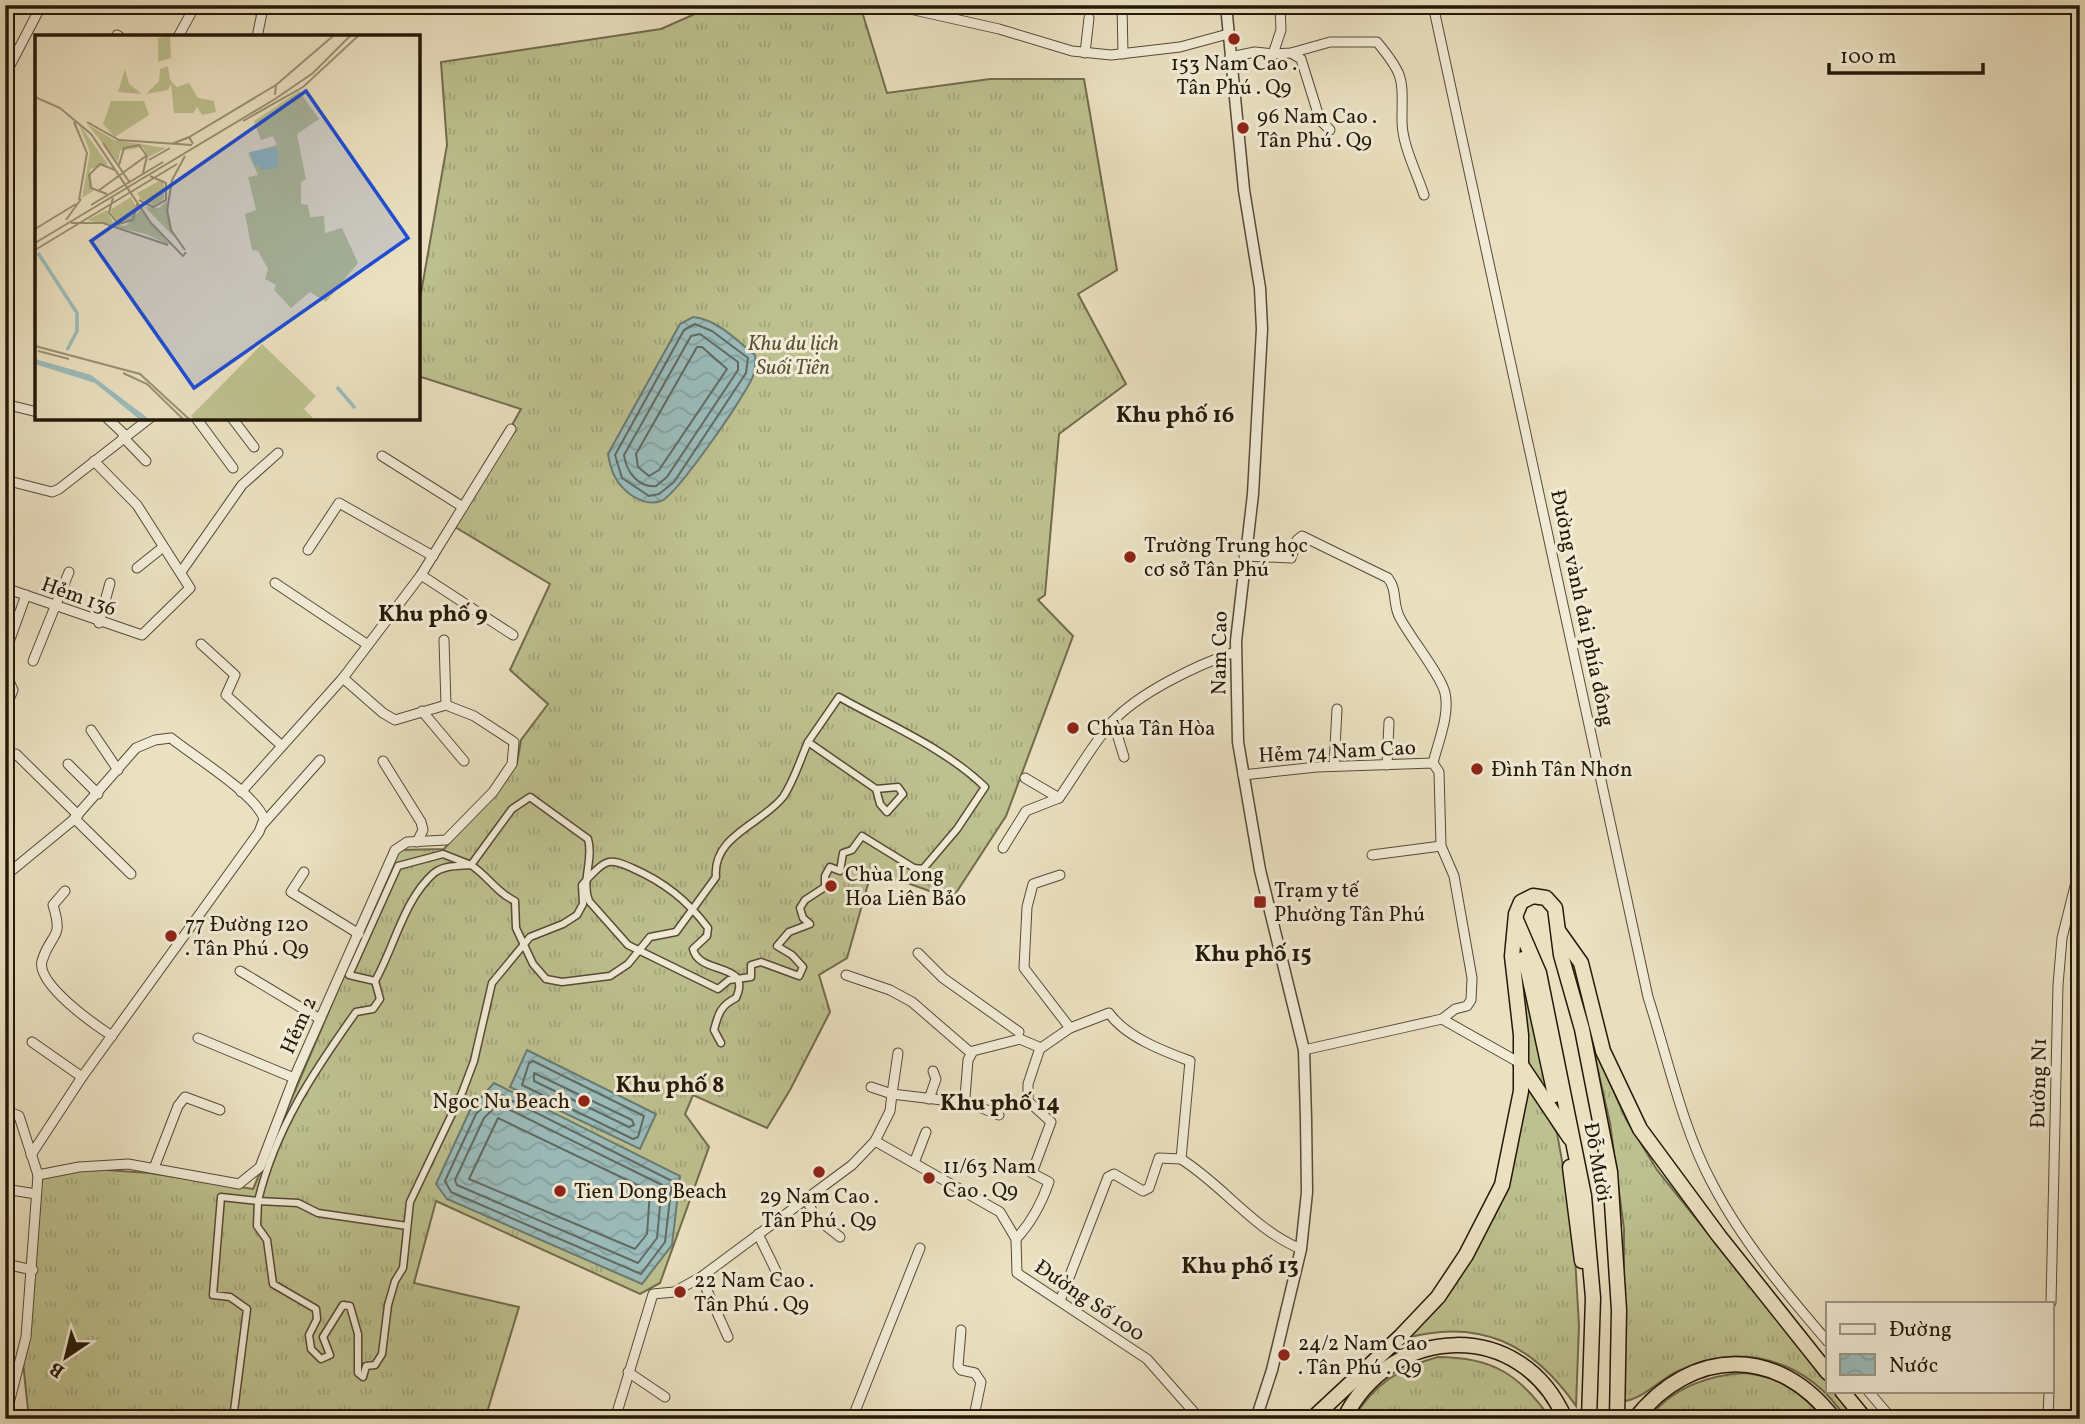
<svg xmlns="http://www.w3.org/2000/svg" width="2085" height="1424" font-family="Vollkorn,serif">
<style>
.grass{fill:url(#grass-tufts);stroke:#706c4c;stroke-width:2}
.water{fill:url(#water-waves);stroke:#6b7a73;stroke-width:2}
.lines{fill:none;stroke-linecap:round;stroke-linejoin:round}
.shore{stroke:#606a62;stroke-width:2}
.pedestrian-casing{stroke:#564a36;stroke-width:9}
.minor-casing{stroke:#564a36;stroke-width:11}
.tertiary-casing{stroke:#564a36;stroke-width:13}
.trunk-casing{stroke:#241808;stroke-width:17}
.pedestrian{stroke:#f2ecd7;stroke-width:6}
.minor{stroke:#f2ecd7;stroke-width:9}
.tertiary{stroke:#f2ecd7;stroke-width:10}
.trunk{stroke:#ebe1c1;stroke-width:14}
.poi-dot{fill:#8f2418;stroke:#f2ecd7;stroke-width:2.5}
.labels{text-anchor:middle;stroke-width:6;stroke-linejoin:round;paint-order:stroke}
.poi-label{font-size:21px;fill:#241808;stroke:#f2ecd7;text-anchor:start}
.park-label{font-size:21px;font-style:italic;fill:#5a5337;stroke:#f2ecd7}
.street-label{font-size:21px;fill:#241808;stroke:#f2ecd7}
.neighbourhood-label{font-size:23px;font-weight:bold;fill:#241808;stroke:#f2ecd7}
.inset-river{fill:none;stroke:#9bbcbb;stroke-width:3.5}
.inset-road{fill:none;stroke:#9b9177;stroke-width:2}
.view{fill:#1d4ed8;fill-opacity:0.15;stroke:#1d4ed8;stroke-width:3.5}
.inset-edge{fill:none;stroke:#241808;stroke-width:3.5}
</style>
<defs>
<pattern id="grass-tufts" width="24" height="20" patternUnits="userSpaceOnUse" patternTransform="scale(1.75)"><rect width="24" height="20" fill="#bdc18f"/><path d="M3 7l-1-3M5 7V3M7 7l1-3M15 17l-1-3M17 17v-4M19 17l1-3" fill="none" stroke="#a2a57a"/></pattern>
<pattern id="water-waves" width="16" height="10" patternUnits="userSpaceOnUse" patternTransform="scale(1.75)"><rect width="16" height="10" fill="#9bbcbb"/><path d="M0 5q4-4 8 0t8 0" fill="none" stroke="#85a19f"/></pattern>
</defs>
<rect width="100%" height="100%" fill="#ebe1c1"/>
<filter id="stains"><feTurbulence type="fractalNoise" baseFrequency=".00286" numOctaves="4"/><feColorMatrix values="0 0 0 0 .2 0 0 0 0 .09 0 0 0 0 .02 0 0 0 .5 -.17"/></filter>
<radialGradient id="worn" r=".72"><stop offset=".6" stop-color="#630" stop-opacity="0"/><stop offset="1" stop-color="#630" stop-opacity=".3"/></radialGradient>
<g class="grass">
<polygon points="715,5 860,5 887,93 990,79 1084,79 1117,270 1078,294 1126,384 1059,434 1045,595 1038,600 1073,636 1006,816 952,899 899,880 870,877 847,958 819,975 830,1012 790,1090 767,1128 693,1095 685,1114 709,1147 660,1283 640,1294 436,1201 414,1283 519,1307 485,1419 29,1419 22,1353 40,1178 77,1168 149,1173 253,1189 398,850 444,849 517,764 521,740 548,704 510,670 550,584 455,527 521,409 418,376 418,310 447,145 441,62 661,29"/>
<polygon points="1519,963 1551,1102 1527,1064"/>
<path d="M1591,1040l35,79 31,51 171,213v8h6l23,28h-11c-37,-60 -108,-79 -170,-47 -16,8 -35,28 -52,29v-172l-14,-106z"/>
<path d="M1526,1082l31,51 16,88 6,105 -3,80c-43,-62 -96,-88 -170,-68l74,-99z"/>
<path d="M1438,1357c55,0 82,18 113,62h-198c21,-35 47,-52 85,-62z"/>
<path d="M1745,1373c36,4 56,19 79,46h-176c23,-31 60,-44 97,-46z"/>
</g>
<g class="water">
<path d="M693,317c24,2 44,24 62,38 1,7 0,14 -2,21 -7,19 -77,120 -92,125 -11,4 -21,0 -30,-6 -15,-11 -20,-23 -23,-41l72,-130z"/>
<polygon points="527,1050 656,1114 640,1149 510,1087"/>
<polygon points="494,1083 680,1176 672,1245 642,1284 447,1199 436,1184 470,1110"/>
</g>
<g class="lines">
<g class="shore">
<polygon points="695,324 712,331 748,358 746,373 674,482 659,494 649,496 622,478 615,455 684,330"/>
<path d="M700,334l38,28v8l-71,107 -11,9c-18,2 -30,-15 -32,-31l67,-119z"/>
<polygon points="697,347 702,347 727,369 659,470 649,476 638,467 636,454"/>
<polygon points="533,1061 644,1116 638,1137 633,1139 522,1085 529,1063"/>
<polygon points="534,1073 632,1120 634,1125 629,1127 534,1081"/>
<polygon points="497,1093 672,1181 665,1242 641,1274 451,1192 445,1181 476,1114"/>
<polygon points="498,1104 662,1185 657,1238 638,1263 457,1185 455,1180 484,1118"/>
<polygon points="498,1118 650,1191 647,1234 635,1249 469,1179"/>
</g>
<g class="pedestrian-casing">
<g id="pedestrian">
<path d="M375,981c19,-33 29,-82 59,-108 10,-8 25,-7 37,-8 17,11 26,28 44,36l1,27 17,36 13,15 16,3 48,-6 18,-12 22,-27 26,-5 40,-55c-4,-41 46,-53 67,-80 11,-16 17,-37 25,-55"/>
<path d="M407,1226l-89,-13 -20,-10 -40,-2 -1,25 10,14 6,44 43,25 1,10 -8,16 2,14 10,10 9,-4 -7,-18 20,-32 7,1 8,28v39l5,4 3,-11 9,-1 7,-11 6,-49 7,-24 8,-13 7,-66 52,-109 12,-32 18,-78 38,-46 33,-13 14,-9 6,-11 -1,-19c4,-5 18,-20 24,-22 7,-4 19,2 26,5 32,14 55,32 76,60l-1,8 -14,13c6,27 60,12 43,49 -15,7 -18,16 -22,32l7,13"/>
<path d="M233,1419l14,-110 -17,-12 -17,-2 8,-98 37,4c17,-72 56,-130 98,-189l17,-3 7,-10 -5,-18 -26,-6 49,-109 45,-12 28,11 41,-56 18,-12 58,42c6,20 -7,41 1,62l39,44 90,44 11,-9 22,-3v-12l10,-3 38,14 4,-9 -11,-12 -15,-9 12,-14 21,-8 -7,-6 -3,-10 5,-8 20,-13v-11l5,-9 10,4 3,-18 9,-3 10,-14 52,32 9,1 34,-40 28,-42c-40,-39 -98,-63 -146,-90l-31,45 68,47 4,15 7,8 16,-18 -5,-7 -22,2"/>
</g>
</g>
<g class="minor-casing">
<g id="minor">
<polyline points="249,5 262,13 257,37"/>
<polyline points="892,5 999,29 1072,51 1111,55 1180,47 1228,34"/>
<polyline points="1122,5 1123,54"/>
<path d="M1433,5l215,992c19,59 35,133 64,186 30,58 74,110 116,159"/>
<polyline points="117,35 120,37"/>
<polyline points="178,37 191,13"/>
<polyline points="1085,53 1089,18"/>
<polyline points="1291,53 1301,59 1320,120 1330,130"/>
<path d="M1273,54l18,-1 39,-11h47c29,35 25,37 25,79 0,24 15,52 22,74"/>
<polyline points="1230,57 1255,52 1273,54 1281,30 1280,5"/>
<polyline points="5,75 40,8 39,5"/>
<polyline points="5,404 37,412"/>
<polyline points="107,418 125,435"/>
<polyline points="196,418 233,468"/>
<polyline points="232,418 254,447"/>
<polyline points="123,437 146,461"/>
<polyline points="382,456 463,507"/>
<polyline points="5,480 52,492 59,489 150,418"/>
<polyline points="308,550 339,503 433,556"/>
<path d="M1244,556l47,2 6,-18 5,-4 86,42c10,13 4,26 12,40 10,19 42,59 45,75 5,22 -7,49 -12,70"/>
<polyline points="137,568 162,548"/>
<polyline points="181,572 242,485 278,453"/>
<polyline points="421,575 513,635"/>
<polyline points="275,583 368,645"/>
<polyline points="5,588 142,635 190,588 137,505 94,461"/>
<polyline points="99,623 110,583"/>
<polyline points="444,640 446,705"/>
<polyline points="201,644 235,675 226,695 282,746"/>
<polyline points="5,653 26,595"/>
<polyline points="33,661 69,572"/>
<polyline points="5,672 13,690 5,709"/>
<polyline points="422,711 464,761"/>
<polyline points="1113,721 1124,757"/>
<polyline points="91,730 118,770"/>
<polyline points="16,754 78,815"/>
<polyline points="383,761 421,822 423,830 417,842"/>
<polyline points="68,764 98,794"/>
<polyline points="1387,765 1389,722"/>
<polyline points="1334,766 1337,709"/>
<polyline points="1243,775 1317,767 1433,763 1439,772 1441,846 1454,876 1472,978 1471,1000 1467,1006 1455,1009 1442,1019"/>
<path d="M1025,778l34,20c17,-24 33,-53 53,-76 28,-30 85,-57 123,-70"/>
<polyline points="241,792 343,678 421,575 511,429"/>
<polyline points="75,819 131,874"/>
<polyline points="263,824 320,760"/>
<polyline points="1003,848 1026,811 1059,798"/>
<polyline points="1372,855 1441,846"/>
<polyline points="304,872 291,892 359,934"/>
<polyline points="1060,875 1033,884 1027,907 1024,968 1070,1028"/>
<path d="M5,876l67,-55 64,-73 19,-8 16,-2c22,18 85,56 93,81l-5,13 -177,245 -51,78"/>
<path d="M65,891l-12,14c11,36 -2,26 -11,56 -6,23 53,64 70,75"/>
<polyline points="918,953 943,978 1019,1032"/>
<polyline points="240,971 320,1019"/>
<polyline points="846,975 890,990 912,1002 971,1053"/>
<polyline points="198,1038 294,1078"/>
<polyline points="32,1042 82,1077"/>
<polyline points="1304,1050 1442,1019 1520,1063"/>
<polyline points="871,1087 892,1094 898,1053"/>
<polyline points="929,1099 936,1079 933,1071"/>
<polyline points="962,1100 999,1115"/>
<polyline points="5,1110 19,1116 38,1175 26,1337 5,1419"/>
<polyline points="875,1141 1000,1212 1016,1239 1017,1273 1147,1359 1200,1419"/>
<polyline points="914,1163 926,1132"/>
<polyline points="154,1168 178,1106 185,1097 220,1110"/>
<polyline points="38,1175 79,1167 128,1164 239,1184 260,1167 294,1078 395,850 407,842 446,840 493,792 512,764 514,742 474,716 446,705 395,720 383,713 343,678"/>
<polyline points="5,1189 36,1194"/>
<polyline points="806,1199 816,1218 840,1237"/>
<polyline points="758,1234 778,1275"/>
<path d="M1016,1239c15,-16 26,-37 33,-57l-17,-9 19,-51 -23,-21v-17l12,-36"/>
<polyline points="5,1264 33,1270"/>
<polyline points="701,1277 728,1337"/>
<polyline points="1060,1301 1108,1177 1114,1174 1143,1191 1149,1188 1159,1158 1181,1159"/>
<polyline points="2051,1303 2058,985 2062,938 2080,866"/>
<polyline points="961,1330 958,1366 961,1370 975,1373 981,1382 974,1416 977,1419"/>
<polyline points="628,1372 665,1397"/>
<polyline points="1868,1391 1892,1419"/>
<path d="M615,1419l38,-125 21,-2 27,-15 151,-112 23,-24 15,-30 2,-17 67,8 6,-5 3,-37 5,-9 47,-12 21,9 29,-20 39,-15c17,24 54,38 81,48l-9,98c43,27 72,70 120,90"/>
<polyline points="768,1419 770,1416"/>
<polyline points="852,1419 920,1248"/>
<polyline points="2048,1419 2049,1391"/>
</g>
</g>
<g class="tertiary-casing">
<polyline id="tertiary" points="1226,5 1244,190 1260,288 1262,329 1253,494 1236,641 1238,742 1260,870 1304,1050 1306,1119 1307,1192 1301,1249 1272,1370 1256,1419"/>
</g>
<g class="trunk-casing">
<g id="trunk">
<polyline points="1517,922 1539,973 1584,1196 1593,1298 1589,1419"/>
<polyline points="1559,932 1581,963 1603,1051 1640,1129 1719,1236 1828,1373"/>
<polyline points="1523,959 1528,971 1555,1095"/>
<polyline points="1521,1065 1570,1138"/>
<polyline points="1570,1167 1582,1261"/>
<polyline points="1842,1391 1865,1419"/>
<polyline points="1312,1419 1400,1337 1438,1297 1466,1255 1502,1185 1521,1091 1521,1035 1512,956 1516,914 1521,902 1533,896 1546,898 1555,908 1561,955 1582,1029 1610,1172 1619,1310 1617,1419"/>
<path d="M1344,1419c47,-96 178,-101 221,0"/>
<path d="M1635,1419c57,-72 143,-74 199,0"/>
</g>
</g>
<use href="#pedestrian" class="pedestrian"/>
<use href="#minor" class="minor"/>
<use href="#tertiary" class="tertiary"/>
<use href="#trunk" class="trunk"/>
</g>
<g class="poi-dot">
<circle cx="1234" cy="39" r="7"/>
<circle cx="1243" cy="128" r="7"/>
<circle cx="1130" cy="557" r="7"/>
<circle cx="1073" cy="728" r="7"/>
<circle cx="1477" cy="769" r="7"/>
<circle cx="831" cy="886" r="7"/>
<rect x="1253" y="895" width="14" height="14" rx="3.5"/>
<circle cx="171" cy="936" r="7"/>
<circle cx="584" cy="1101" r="7"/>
<circle cx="819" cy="1172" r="7"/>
<circle cx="929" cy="1178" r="7"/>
<circle cx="560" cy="1191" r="7"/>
<circle cx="680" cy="1292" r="7"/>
<circle cx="1284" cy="1355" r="7"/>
</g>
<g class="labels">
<g class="poi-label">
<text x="1234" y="70" text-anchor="middle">153 Nam Cao .<tspan x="1234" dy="24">Tân Phú . Q9</tspan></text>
<text x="1257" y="123">96 Nam Cao .<tspan x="1257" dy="24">Tân Phú . Q9</tspan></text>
<text x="1144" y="552">Trường Trung học<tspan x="1144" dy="24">cơ sở Tân Phú</tspan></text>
<text x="1087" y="735">Chùa Tân Hòa</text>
<text x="1491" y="776">Đình Tân Nhơn</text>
<text x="845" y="881">Chùa Long<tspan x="845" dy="24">Hoa Liên Bảo</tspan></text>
<text x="1274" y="897">Trạm y tế<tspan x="1274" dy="24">Phường Tân Phú</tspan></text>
<text x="185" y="931">77 Đường 120<tspan x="185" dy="24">. Tân Phú . Q9</tspan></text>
<text x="570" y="1108" text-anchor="end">Ngoc Nu Beach</text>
<text x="943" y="1173">11/63 Nam<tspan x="943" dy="24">Cao . Q9</tspan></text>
<text x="574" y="1198">Tien Dong Beach</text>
<text x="819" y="1203" text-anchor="middle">29 Nam Cao .<tspan x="819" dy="24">Tân Phú . Q9</tspan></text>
<text x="694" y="1287">22 Nam Cao .<tspan x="694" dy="24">Tân Phú . Q9</tspan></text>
<text x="1298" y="1350">24/2 Nam Cao<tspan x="1298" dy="24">. Tân Phú . Q9</tspan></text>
</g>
<g class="park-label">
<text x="793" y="350">Khu du lịch<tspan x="793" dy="24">Suối Tiên</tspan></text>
</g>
<g class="street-label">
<text transform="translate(79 596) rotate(20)" y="7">Hẻm 136</text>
<text transform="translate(1583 608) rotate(78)" y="7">Đường vành đai phía đông</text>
<text transform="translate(1219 653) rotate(-89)" y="7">Nam Cao</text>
<text transform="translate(1337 751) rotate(-3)" y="7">Hẻm 74 Nam Cao</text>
<text transform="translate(298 1025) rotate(-66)" y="7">Hẻm 2</text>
<text transform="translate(2038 1083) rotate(-89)" y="7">Đường N1</text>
<text transform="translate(1598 1162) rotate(80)" y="7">Đỗ Mười</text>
<text transform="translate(1090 1300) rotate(34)" y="7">Đường Số 100</text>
</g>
<g class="neighbourhood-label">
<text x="1175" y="422">Khu phố 16</text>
<text x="433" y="621">Khu phố 9</text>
<text x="1253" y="961">Khu phố 15</text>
<text x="670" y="1092">Khu phố 8</text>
<text x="1000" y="1110">Khu phố 14</text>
<text x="1240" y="1273">Khu phố 13</text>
</g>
</g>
<g transform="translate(35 35)">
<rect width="385" height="385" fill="#ebe1c1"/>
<path d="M135,1l1,22 -13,4v-24zM264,56l20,28 -22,15 9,45 -5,3v22l7,1 2,12 14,-1 1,17 17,-5 16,35 -32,39 -16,-10 -19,16 -17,-18 2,-5 -11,-6 3,-10 -10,-18 -6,-1 -7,-36 11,-4 -8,-33 10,-2 -10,-22 29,-8 -4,-9 -12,4 -7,-19zM44,89l29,40 -18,5 3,22 -11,7 8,-46zM52,89l27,16 52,8 -17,9 -6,-10 -23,4 -2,11zM124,146l5,1v17l-11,6 -12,-6 -4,-6zM96,162l6,12 -5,11 -14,3 -8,-13zM132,166l6,35 -28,-29 14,1zM72,175l7,14 12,2 14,-16 30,35 -24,-11 -59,-14zM227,309l54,52 -12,13 10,10h-120l-3,-3z" fill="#bdc18f"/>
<path d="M133,31l2,14 7,7 12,-4 9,15 16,3 2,11 -14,3 -5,-8 -4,6h-19l-3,-29 -3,6 -22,4 13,-13 1,-12zM90,34l4,15 13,10 -24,-2zM76,66h33l5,14 -34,22 -12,-13z" fill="#bdc18f"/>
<path d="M243,112v21l-17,2 -2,-5 -5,1 -4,-14zM0,324l56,16 58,44h-10l-44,-36 -60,-19z" fill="#9bbcbb"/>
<path class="inset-river" d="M3,218l39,60v18l-10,19M302,352l18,21"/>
<path class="inset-road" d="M240,60l1,-10 57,-49M0,62l25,11 31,26 60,89 32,33 3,-4M208,86l60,-34 55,-51M39,87l13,31 -8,47M52,87l32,18 73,5M151,104l90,-54M68,108l27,40M137,109l17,-7 4,7M150,121l-13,24 -5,31 4,19 14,20M114,125l21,-12M84,130l5,-17 15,-3 8,11 -4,17M63,156l48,-35M72,159l-16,-6 -2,-13 11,-11 15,6M78,163l-4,14 9,12 15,-4 4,-16M104,165l14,7 13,-7v-17l-16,-7M56,170l72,-43M31,185l15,-21M36,188h32l65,22M0,194l41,-25M0,208l240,-144 38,-26 37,-37M0,215l142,-86M0,311l105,28 49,45M3,316l31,8M88,338l24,11 36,35"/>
<path class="view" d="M271,56l102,147 -214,150 -103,-147z"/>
<rect width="385" height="385" class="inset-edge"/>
</g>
<rect width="2085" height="1424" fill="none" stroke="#ebe1c1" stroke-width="28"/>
<rect x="7" y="7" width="2071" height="1410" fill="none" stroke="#241808" stroke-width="3.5"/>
<rect x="14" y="14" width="2057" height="1396" fill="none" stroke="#241808" stroke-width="2"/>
<rect x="1826" y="1302" width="228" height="91" fill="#f2ecd7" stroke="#a09784" stroke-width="2"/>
<rect x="1840" y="1324" width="35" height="10" fill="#f2ecd7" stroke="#a09784" stroke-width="2"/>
<text x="1889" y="1336" font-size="21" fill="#241808">Đường</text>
<rect x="1840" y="1354" width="35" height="21" fill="url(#water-waves)" stroke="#a09784" stroke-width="2"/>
<text x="1889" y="1372" font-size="21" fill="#241808">Nước</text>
<g transform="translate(66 1357) rotate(215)" stroke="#f2ecd7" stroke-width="5" paint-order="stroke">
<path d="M0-5L12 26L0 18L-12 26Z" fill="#241808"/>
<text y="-10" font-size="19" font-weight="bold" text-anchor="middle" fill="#241808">B</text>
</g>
<path d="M1829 63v10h154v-10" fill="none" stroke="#241808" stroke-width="3.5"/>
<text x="1840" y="63" font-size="21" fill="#241808" stroke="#f2ecd7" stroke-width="5" paint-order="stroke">100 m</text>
<rect width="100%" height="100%" filter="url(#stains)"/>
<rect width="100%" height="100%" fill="url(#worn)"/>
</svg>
